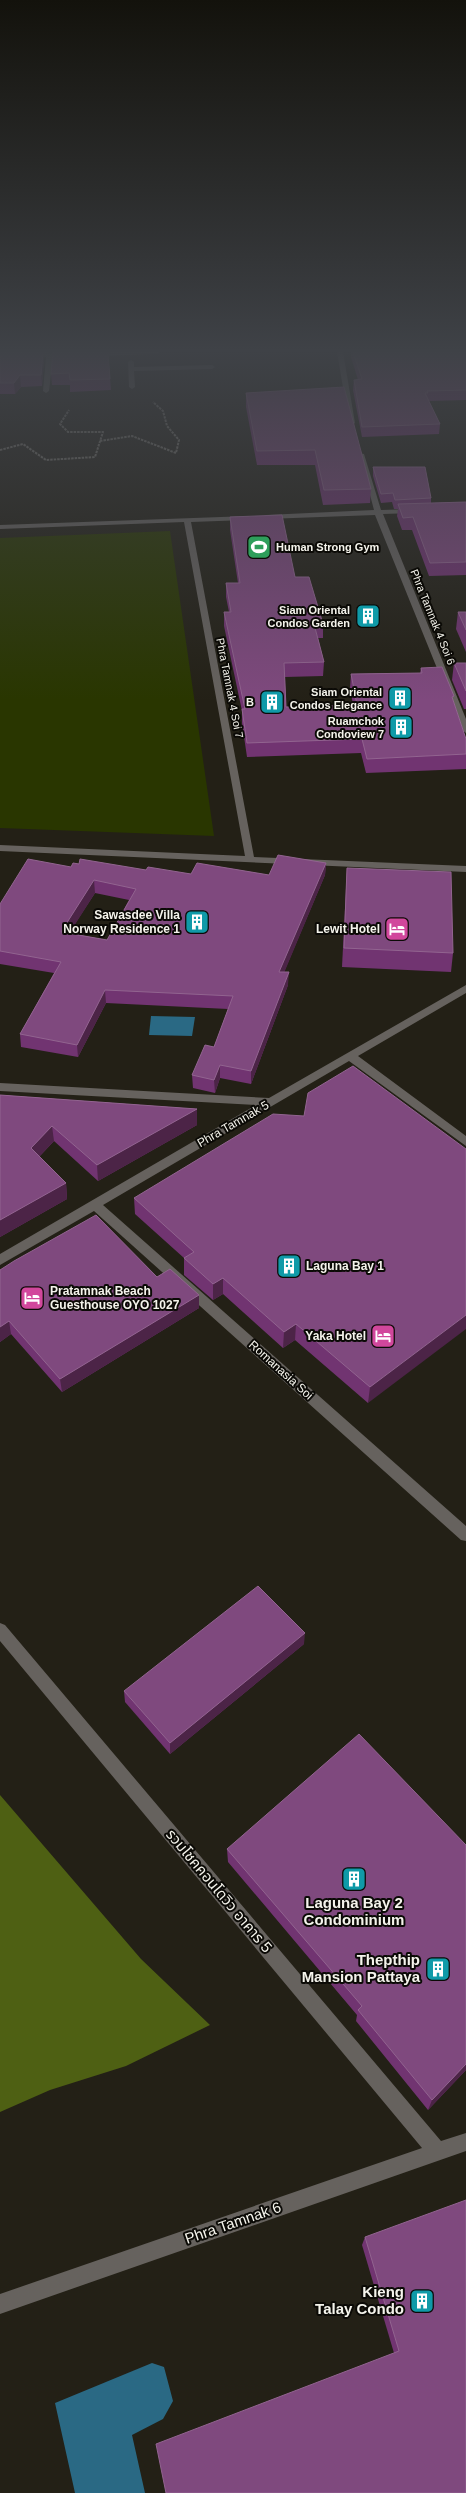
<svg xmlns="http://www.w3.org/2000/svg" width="466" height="2493" font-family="Arial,'Noto Sans Thai',sans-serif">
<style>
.green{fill:#293600}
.forest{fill:#4e6013}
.water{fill:#2a6984}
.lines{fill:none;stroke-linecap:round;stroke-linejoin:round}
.path{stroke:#7c7970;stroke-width:2;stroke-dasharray:2.5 1;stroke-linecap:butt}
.minor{fill:#66625e;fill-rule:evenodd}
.wall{fill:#713471;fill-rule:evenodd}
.shaded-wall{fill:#4c2447}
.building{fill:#7f497e;stroke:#926490;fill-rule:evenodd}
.labels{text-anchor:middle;stroke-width:4;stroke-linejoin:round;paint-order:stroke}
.far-poi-label{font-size:11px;font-weight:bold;fill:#f5f4ec;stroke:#0b0a06;text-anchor:end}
.far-street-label{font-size:11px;fill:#f5f4ec;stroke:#0b0a06}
.poi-label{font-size:12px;font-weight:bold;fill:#f5f4ec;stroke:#0b0a06;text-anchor:end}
.street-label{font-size:12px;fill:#f5f4ec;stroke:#0b0a06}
.near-street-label{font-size:15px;fill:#f5f4ec;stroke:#0b0a06}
.near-poi-label{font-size:15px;font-weight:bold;fill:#f5f4ec;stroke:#0b0a06;text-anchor:end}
</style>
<rect width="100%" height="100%" fill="#232016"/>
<polygon class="green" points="170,531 214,836 0,828 0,538"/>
<polygon class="forest" points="0,1795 141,1959 210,2025 126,2066 50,2090 0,2112"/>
<g class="water">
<polygon points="151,1016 195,1017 192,1036 149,1035"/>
<polygon points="152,2363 164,2367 173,2401 163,2419 132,2435 145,2493 75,2493 55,2403"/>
</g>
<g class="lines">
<g class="path">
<polyline points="100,441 132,436 176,453 179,440 167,426 163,411 153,402"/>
<polyline points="0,450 23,444 46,460 95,457 103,432 68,432 60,424 69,410"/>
</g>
<g class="minor">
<polygon points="47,352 73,355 53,357 49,391 46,393 43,391 46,357 0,358 0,354"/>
<polygon points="113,352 160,352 157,354 92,356 89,354"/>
<polygon points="337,352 343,352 355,423 352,425 349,423"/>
<polygon points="131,360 134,362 134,367 212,365 215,367 212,369 134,371 135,387 132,389 129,387 128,362"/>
<polygon points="359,453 364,454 381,510 414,509 418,511 414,513 383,514 466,719 466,733 462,730 375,515 266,519 262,517 266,515 374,510"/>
<polygon points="249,516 250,518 246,520 191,522 254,857 466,866 466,872 0,851 0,845 245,856 184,522 0,529 0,525"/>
<polygon points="466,985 466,993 358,1056 466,1136 466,1146 349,1061 103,1205 466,1526 466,1541 461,1540 94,1211 0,1265 0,1254 256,1105 0,1091 0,1083 269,1098"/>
<polygon points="0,1623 5,1625 441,2141 466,2133 466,2151 0,2314 0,2294 422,2148 0,1641"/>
</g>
</g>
<g class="wall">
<polygon points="0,352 108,352 111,390 70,392 70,385 52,385 51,374 53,352 43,352 44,359 42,386 21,387 15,394 0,394"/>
<polygon points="351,352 466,352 466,400 429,401 440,424 439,434 362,437 353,390 354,380 358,380 351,357"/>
<polygon points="246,393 371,489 370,503 323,505 315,465 257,465 246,407"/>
<polygon points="373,467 431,498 431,503 466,502 466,575 429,576 412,530 402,530 397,516 398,509 394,509 392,502 381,503 373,476"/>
<polygon points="230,517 295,577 323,624 323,638 318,638 324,662 323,676 285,677 286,707 353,705 350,688 351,674 420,673 421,668 453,701 466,739 466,769 366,773 361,753 247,757 242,723 242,711 224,626 224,612 229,612 226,597 226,583 238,583 230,530"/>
<polygon points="458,612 466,612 466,652 456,629"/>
<polygon points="454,663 466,663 466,709 464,709 452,680"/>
<path d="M326,863l-1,12 -41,97 4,13 -37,99 -31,-6 -5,15 -22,-5 -1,-13 22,-28 14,-38 -122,-6 -28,54 -57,-10 -1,-13 34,-61 -54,-9v-60l71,-37 75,3 45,4 78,1zM95,893l34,7 -22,40 -38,-7z"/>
<polygon points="347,868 453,953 451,972 342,967"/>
<polygon points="0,1095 197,1109 197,1125 98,1181 54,1141 39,1157 66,1183 67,1199 0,1237"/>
<polygon points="466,1149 368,1403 295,1340 283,1348 223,1294 213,1300 184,1275 184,1258 135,1214 134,1198"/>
<polygon points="0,1270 157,1277 199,1308 62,1392 11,1334 0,1342"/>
<polygon points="304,1644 170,1754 125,1702 124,1691"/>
<polygon points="466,1845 466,2070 428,2110 356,2021 357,2015 228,1862 227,1849"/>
<polygon points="365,2237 466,2493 394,2353 362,2245"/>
</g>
<g class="shaded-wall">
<polygon points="43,352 44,359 42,386 41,375"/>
<polygon points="20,375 21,387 15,394 14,383"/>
<polygon points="326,863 325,875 279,985 279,972"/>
<polygon points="94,880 95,893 62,945 61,932"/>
<polygon points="289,972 288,985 251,1084 251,1071"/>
<polygon points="105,990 106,1003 78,1057 77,1045"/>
<polygon points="220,1065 220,1078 215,1093 214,1080"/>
<polygon points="197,1109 197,1125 98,1181 97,1165"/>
<polygon points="52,1126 54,1141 33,1163 31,1148"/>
<polygon points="66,1183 67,1199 0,1237 0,1220"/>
<polygon points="223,1278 223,1294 213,1300 213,1284"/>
<polygon points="199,1295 199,1308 62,1392 60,1379"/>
<polygon points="466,1315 466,1329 368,1403 370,1387"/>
<polygon points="9,1321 11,1334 0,1342 0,1327"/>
<polygon points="296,1324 295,1340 283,1348 284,1332"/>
<polygon points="305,1633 304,1644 170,1754 170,1743"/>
<polygon points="466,2064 466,2070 428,2110 432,2100"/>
</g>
<g class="building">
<polygon points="0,352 43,352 41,375 20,375 14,383 0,383"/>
<polygon points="53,352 108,352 110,379 70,380 69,373 51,374"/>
<polygon points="353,352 466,352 466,390 427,391 428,393 425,393 440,424 362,427 354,380 362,379"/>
<polygon points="344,387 371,489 324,490 315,450 257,451 246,393"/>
<polygon points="373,467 425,467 431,498 395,500 393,493 381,494"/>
<polygon points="466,502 466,562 430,563 413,517 403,518 398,504"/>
<polygon points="282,515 295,577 309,577 323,624 314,624 324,662 284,663 286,707 357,705 351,674 422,673 421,668 442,667 454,696 452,697 466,739 466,754 367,759 362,739 247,743 242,709 245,709 224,612 231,612 226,583 240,583 230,517"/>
<polygon points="458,612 466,612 466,630"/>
<polygon points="454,663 466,663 466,691"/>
<path d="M278,855l48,8 -47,109h10l-38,99 -31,-6 -6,15 -22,-5 13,-30 9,2 19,-51 -128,-6 -28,55 -57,-11 41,-72 -61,-11v-47l28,-45 43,8 2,-4 6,1 1,-5 66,11 2,-3 43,7 6,-11 72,12zM94,880l42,9 -29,51 -46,-8z"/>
<polygon points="347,868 451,872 453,953 344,948"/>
<polygon points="353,1066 466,1149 466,1315 370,1387 296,1324 284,1332 223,1278 213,1284 184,1258 194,1252 134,1198 273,1114 304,1116 308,1093"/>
<polygon points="0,1095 197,1109 97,1165 52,1126 31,1148 66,1183 0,1220"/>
<polygon points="96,1215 157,1277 170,1269 199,1295 60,1379 9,1321 0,1327 0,1270 14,1261"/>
<polygon points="258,1586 305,1633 170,1743 124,1691"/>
<polygon points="359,1734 466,1845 466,2064 432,2100 358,2010 362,2006 227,1849"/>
<polygon points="466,2200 466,2493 166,2493 156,2444 399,2351 365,2237"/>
</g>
<linearGradient id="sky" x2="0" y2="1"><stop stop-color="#13120c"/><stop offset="0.5" stop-color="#3f4247"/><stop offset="1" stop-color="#3f4247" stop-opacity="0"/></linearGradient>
<rect width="466" height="701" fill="url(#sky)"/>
<defs>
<g id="stadium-square" transform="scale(1.25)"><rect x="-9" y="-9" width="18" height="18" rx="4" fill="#2e9e5b" stroke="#0b0a06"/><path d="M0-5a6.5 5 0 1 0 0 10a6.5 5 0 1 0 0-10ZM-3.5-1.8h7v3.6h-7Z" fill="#fff"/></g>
<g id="building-square" transform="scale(1.25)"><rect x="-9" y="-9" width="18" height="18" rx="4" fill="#0f9aa8" stroke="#0b0a06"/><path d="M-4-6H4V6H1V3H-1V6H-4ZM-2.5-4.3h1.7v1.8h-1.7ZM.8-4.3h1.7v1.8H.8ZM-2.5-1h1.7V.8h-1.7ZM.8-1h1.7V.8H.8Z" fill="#fff"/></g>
<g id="hotel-square" transform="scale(1.25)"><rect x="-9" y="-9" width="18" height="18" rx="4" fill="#d1479c" stroke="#0b0a06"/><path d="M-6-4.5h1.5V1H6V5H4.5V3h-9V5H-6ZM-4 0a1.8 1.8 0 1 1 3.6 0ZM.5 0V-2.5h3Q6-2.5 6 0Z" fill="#fff"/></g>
</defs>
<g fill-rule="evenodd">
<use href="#stadium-square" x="259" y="547"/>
<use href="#building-square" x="368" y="616"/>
<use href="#building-square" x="400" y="698"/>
<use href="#building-square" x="272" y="702"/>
<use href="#building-square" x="401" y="727"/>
<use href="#building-square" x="197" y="922"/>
<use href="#hotel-square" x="397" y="929"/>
<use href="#building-square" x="289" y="1266"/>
<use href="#hotel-square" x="32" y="1298"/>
<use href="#hotel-square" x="383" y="1336"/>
<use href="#building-square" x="354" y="1879"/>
<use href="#building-square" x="438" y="1969"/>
<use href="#building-square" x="422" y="2301"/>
</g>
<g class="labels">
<g class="far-poi-label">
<text x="276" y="551" text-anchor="start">Human Strong Gym</text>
<text x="350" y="614">Siam Oriental<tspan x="350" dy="13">Condos Garden</tspan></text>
<text x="382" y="696">Siam Oriental<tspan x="382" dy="13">Condos Elegance</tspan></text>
<text x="254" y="706">B</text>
<text x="384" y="725">Ruamchok<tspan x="384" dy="13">Condoview 7</tspan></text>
</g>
<g class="far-street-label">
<text transform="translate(433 617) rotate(68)" y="4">Phra Tamnak 4 Soi 6</text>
<text transform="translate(230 688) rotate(79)" y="4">Phra Tamnak 4 Soi 7</text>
</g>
<g class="poi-label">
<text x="180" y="919">Sawasdee Villa<tspan x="180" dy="14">Norway Residence 1</tspan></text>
<text x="380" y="933">Lewit Hotel</text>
<text x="306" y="1270" text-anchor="start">Laguna Bay 1</text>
<text x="50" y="1295" text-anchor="start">Pratamnak Beach<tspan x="50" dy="14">Guesthouse OYO 1027</tspan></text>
<text x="366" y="1340">Yaka Hotel</text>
</g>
<g class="street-label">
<text transform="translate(233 1124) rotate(-30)" y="4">Phra Tamnak 5</text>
<text transform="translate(281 1370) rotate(42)" y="4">Romanasia Soi</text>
</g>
<g class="near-street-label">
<text transform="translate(219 1891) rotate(50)" y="5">รวมโชคคอนโดวิว อาคาร 5</text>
<text transform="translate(233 2223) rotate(-19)" y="5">Phra Tamnak 6</text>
</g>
<g class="near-poi-label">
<text x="354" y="1908" text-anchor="middle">Laguna Bay 2<tspan x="354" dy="17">Condominium</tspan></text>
<text x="420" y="1965">Thepthip<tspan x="420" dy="17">Mansion Pattaya</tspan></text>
<text x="404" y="2297">Kieng<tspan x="404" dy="17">Talay Condo</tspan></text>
</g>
</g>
</svg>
